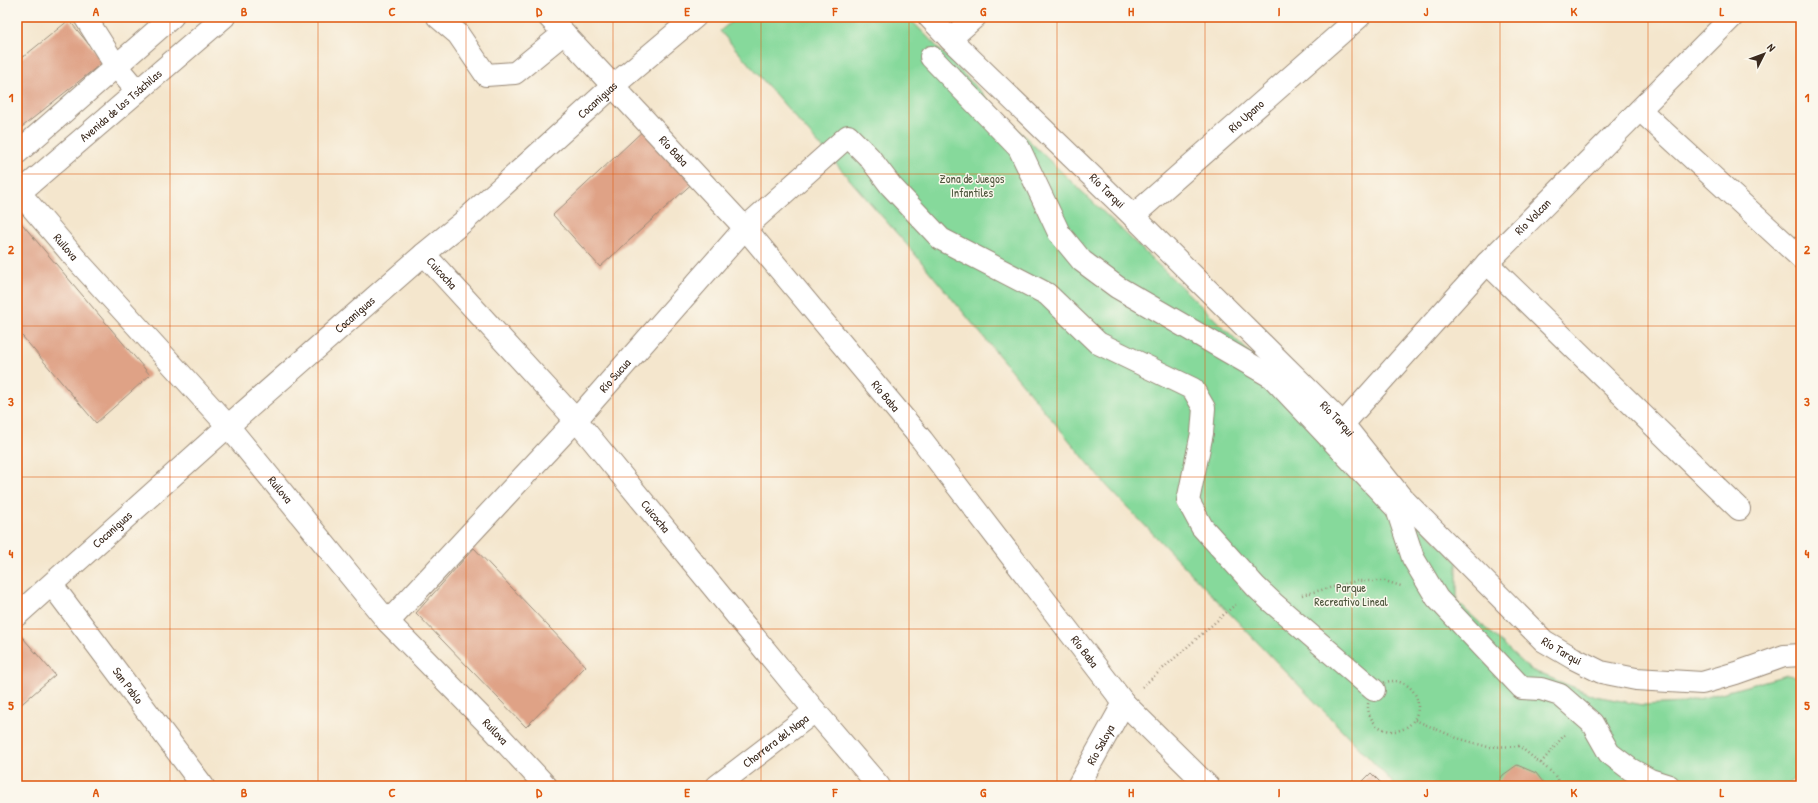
<svg xmlns="http://www.w3.org/2000/svg" width="1818" height="803" font-family="'Patrick Hand',sans-serif">
<style>
.green{fill:#86d99b;stroke:#60825c}
.building{fill:#dfa286}
.lines{fill:none;stroke-linecap:round;stroke-linejoin:round}
.minor-casing{stroke:#988876;stroke-width:24}
.major-casing{stroke:#988876;stroke-width:24}
.path{stroke:#988876;stroke-width:2.5;stroke-dasharray:1 3;stroke-linecap:butt}
.minor{stroke:#fff;stroke-width:22}
.major{stroke:#fff;stroke-width:22}
.grid{fill:none;stroke:#df570d;stroke-width:1;stroke-opacity:0.55}
.labels{text-anchor:middle;stroke-width:3;stroke-linejoin:round;paint-order:stroke}
.street-label{font-size:12px;fill:#3b2a1e;stroke:#fbf7ec}
.park-label{font-size:12px;fill:#4e563d;stroke:#fbf7ec}
.neatline{fill:none;stroke:#df570d;stroke-width:1.5}
.grid-label{font-size:13px;text-anchor:middle;font-weight:bold;fill:#df570d}
</style>
<rect width="100%" height="100%" fill="#fbf7ec"/>
<filter id="ink" filterUnits="userSpaceOnUse"><feTurbulence type="fractalNoise" baseFrequency=".025" numOctaves="2"/><feDisplacementMap in="SourceGraphic" scale="8" xChannelSelector="R" yChannelSelector="G"/><feConvolveMatrix kernelMatrix="1 2 1 2 8 2 1 2 1" color-interpolation-filters="sRGB"/></filter>
<filter id="wash" filterUnits="userSpaceOnUse"><feTurbulence type="fractalNoise" baseFrequency=".012" numOctaves="4" result="noise"/><feDisplacementMap in="SourceGraphic" scale="16" xChannelSelector="R" yChannelSelector="G"/><feGaussianBlur stdDeviation="0.9" result="paint"/><feColorMatrix in="noise" values="0 0 0 0 0 0 0 0 0 0 0 0 0 0 0 0 0 1.4 0 .05"/><feComposite in="paint" operator="in"/></filter>
<g filter="url(#wash)">
<rect width="100%" height="100%" fill="#f4e6cd"/>
<polygon class="green" points="737,17 908,17 1023,135 1248,351 1457,562 1457,602 1531,670 1595,696 1643,705 1684,703 1787,675 1801,677 1801,772 1786,786 1396,786 1107,486 914,253 720,31"/>
<g id="blocks">
<g class="building">
<polygon points="69,20 103,62 17,131 17,62"/>
<polygon points="647,127 697,179 600,267 553,215"/>
<polygon points="17,218 150,375 96,423 17,330"/>
<polygon points="474,548 586,666 526,727 416,613"/>
<polygon points="17,631 55,675 17,708"/>
<polygon points="1517,765 1536,773 1546,786 1496,786 1503,775"/>
<polygon points="1371,773 1384,786 1358,786"/>
</g>
</g>
</g>
<g filter="url(#ink)">
<use href="#blocks" fill-opacity="0" stroke="#988876" stroke-width="1"/>
<g class="lines">
<g class="minor-casing">
<g id="minor">
<polyline points="85,17 116,66 137,91"/>
<polyline points="438,17 458,34 486,75 515,73 564,33"/>
<path id="s1" d="M549,17l196,211 177,212 202,263 84,83"/>
<path id="s2" d="M929,17l21,22 183,177 210,208 58,73 143,144 29,17 28,14 35,7 66,4 34,-10 48,-17 17,-1"/>
<polyline points="950,39 975,17"/>
<polyline points="931,57 1019,148 1059,233 1082,261 1117,287 1272,377 1397,509 1413,558 1437,598 1522,688 1541,689 1560,695 1592,723 1609,753 1630,769 1650,780 1669,786"/>
<polyline points="1640,110 1801,258"/>
<path id="s3" d="M17,190l58,68 153,168 160,196 103,105 55,59"/>
<path id="s4" d="M1133,216l226,-199"/>
<path id="s5" d="M424,254l152,166 239,291 64,75"/>
<polyline points="1487,263 1739,509"/>
<path id="s6" d="M1343,424l144,-161 245,-246"/>
<path id="s7" d="M52,585l151,201"/>
<path id="s8" d="M17,615l211,-189 196,-172 39,-32 150,-136 82,-69"/>
<path id="s9" d="M388,622l188,-202 169,-192 103,-92 21,21 22,29 50,53 106,55 51,49 95,46 11,19 -2,25 -14,68 14,26 54,60 17,16 101,87"/>
<path id="s10" d="M717,786l98,-75"/>
<path id="s11" d="M1078,786l46,-83"/>
</g>
</g>
<g class="major-casing">
<g id="major">
<polyline points="17,153 172,17"/>
<path id="s12" d="M17,195l207,-178"/>
</g>
</g>
<g class="path">
<polyline points="1302,595 1356,581 1385,581 1401,586"/>
<circle cx="1393" cy="706" r="25"/>
<polyline points="1142,687 1237,603"/>
<polyline points="1415,720 1457,738 1488,747 1519,746 1554,774 1561,786"/>
<polyline points="1541,763 1566,733"/>
</g>
<use href="#minor" class="minor"/>
<use href="#major" class="major"/>
</g>
</g>
<path class="grid" d="M170,17v769M318,17v769M466,17v769M613,17v769M761,17v769M909,17v769M1057,17v769M1205,17v769M1352,17v769M1500,17v769M1648,17v769M17,174h1784M17,326h1784M17,477h1784M17,629h1784"/>
<g class="labels">
<g class="street-label">
<text dy="4" stroke="none"><textPath href="#s8" startOffset="776">Cocaniguas</textPath></text>
<text dy="4" stroke="none"><textPath href="#s12" startOffset="137">Avenida de los Tsáchilas</textPath></text>
<text dy="4" stroke="none"><textPath href="#s4" startOffset="151">Río Upano</textPath></text>
<text dy="4" stroke="none"><textPath href="#s1" startOffset="183">Río Baba</textPath></text>
<text dy="4" stroke="none"><textPath href="#s2" startOffset="249">Río Tarqui</textPath></text>
<text dy="4" stroke="none"><textPath href="#s6" startOffset="281">Río Volcan</textPath></text>
<text dy="4" stroke="none"><textPath href="#s3" startOffset="75">Ruilova</textPath></text>
<text dy="4" stroke="none"><textPath href="#s5" startOffset="26">Cuicocha</textPath></text>
<text dy="4" stroke="none"><textPath href="#s8" startOffset="452">Cocaniguas</textPath></text>
<text dy="4" stroke="none"><textPath href="#s9" startOffset="335">Río Sucua</textPath></text>
<text dy="4" stroke="none"><textPath href="#s1" startOffset="507">Río Baba</textPath></text>
<text dy="4" stroke="none"><textPath href="#s2" startOffset="573">Río Tarqui</textPath></text>
<text dy="4" stroke="none"><textPath href="#s3" startOffset="399">Ruilova</textPath></text>
<text dy="4" stroke="none"><textPath href="#s5" startOffset="350">Cuicocha</textPath></text>
<text dy="4" stroke="none"><textPath href="#s8" startOffset="128">Cocaniguas</textPath></text>
<text dy="4" stroke="none"><textPath href="#s2" startOffset="897">Río Tarqui</textPath></text>
<text dy="4" stroke="none"><textPath href="#s1" startOffset="831">Río Baba</textPath></text>
<text dy="4" stroke="none"><textPath href="#s7" startOffset="126">San Pablo</textPath></text>
<text dy="4" stroke="none"><textPath href="#s3" startOffset="723">Ruilova</textPath></text>
<text dy="4" stroke="none"><textPath href="#s10" startOffset="74">Chorrera del Napa</textPath></text>
<text dy="4" stroke="none"><textPath href="#s11" startOffset="47">Río Saloya</textPath></text>
</g>
<g class="park-label">
<text x="972" y="183">Zona de Juegos<tspan x="972" dy="14">Infantiles</tspan></text>
<text x="1351" y="592">Parque<tspan x="1351" dy="14">Recreativo Lineal</tspan></text>
</g>
</g>
<rect width="1818" height="803" fill="none" stroke="#fbf7ec" stroke-width="44"/>
<g transform="translate(1764 54) rotate(48)" stroke="#fbf7ec" stroke-width="3" paint-order="stroke">
<path d="M0-3L7 15L0 10L-7 15Z" fill="#3b2a1e"/>
<text y="-6" font-size="11" font-weight="bold" text-anchor="middle" fill="#3b2a1e">N</text>
</g>
<rect x="22" y="22" width="1774" height="759" class="neatline"/>
<g class="grid-label">
<text x="96" y="16">A</text>
<text x="244" y="16">B</text>
<text x="392" y="16">C</text>
<text x="539" y="16">D</text>
<text x="687" y="16">E</text>
<text x="835" y="16">F</text>
<text x="983" y="16">G</text>
<text x="1131" y="16">H</text>
<text x="1279" y="16">I</text>
<text x="1426" y="16">J</text>
<text x="1574" y="16">K</text>
<text x="1722" y="16">L</text>
<text x="11" y="102">1</text>
<text x="1807" y="102">1</text>
<text x="11" y="254">2</text>
<text x="1807" y="254">2</text>
<text x="11" y="406">3</text>
<text x="1807" y="406">3</text>
<text x="11" y="558">4</text>
<text x="1807" y="558">4</text>
<text x="11" y="710">5</text>
<text x="1807" y="710">5</text>
<text x="96" y="797">A</text>
<text x="244" y="797">B</text>
<text x="392" y="797">C</text>
<text x="539" y="797">D</text>
<text x="687" y="797">E</text>
<text x="835" y="797">F</text>
<text x="983" y="797">G</text>
<text x="1131" y="797">H</text>
<text x="1279" y="797">I</text>
<text x="1426" y="797">J</text>
<text x="1574" y="797">K</text>
<text x="1722" y="797">L</text>
</g>
</svg>
